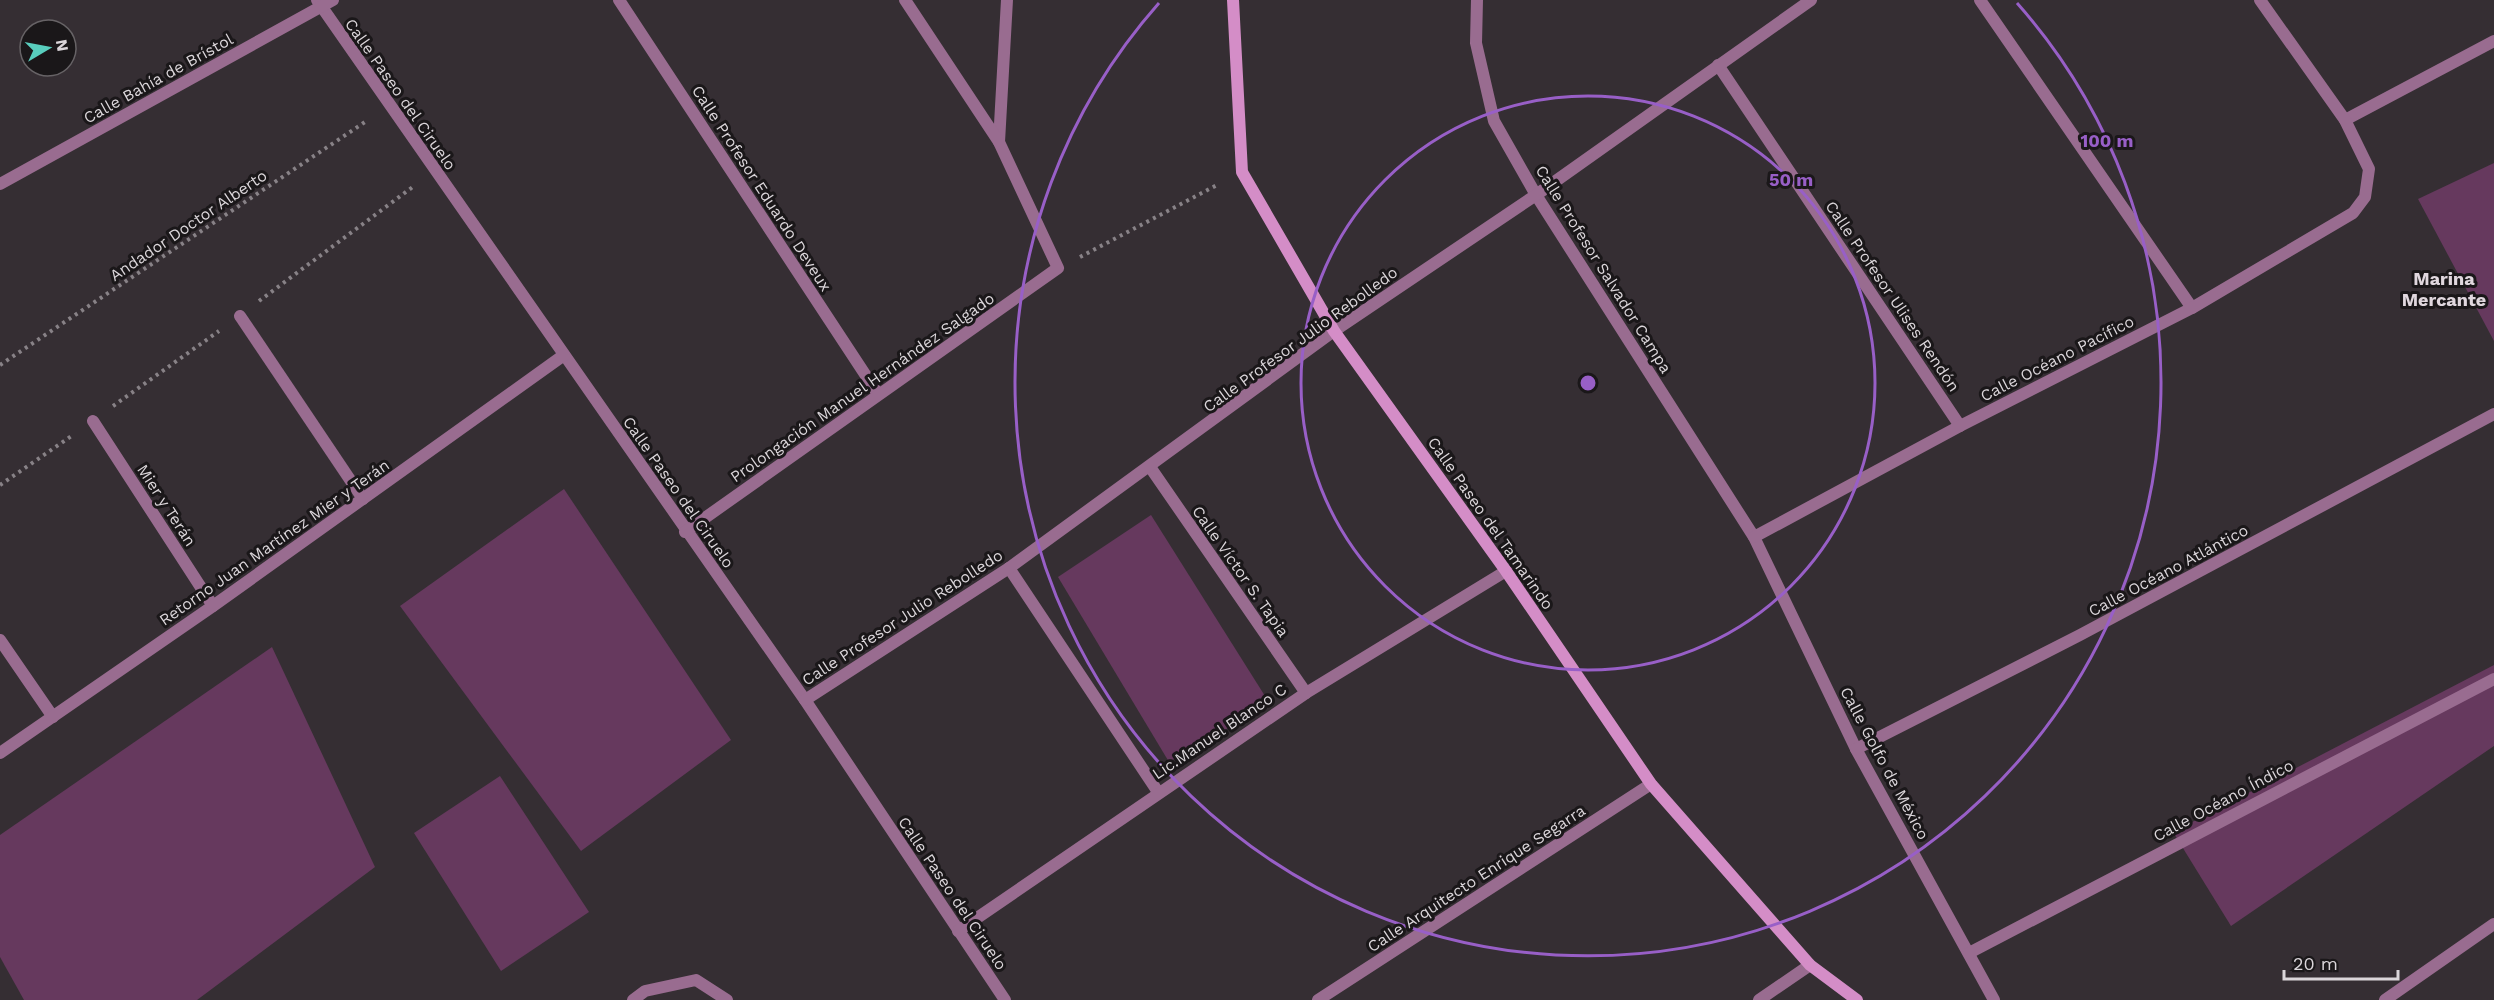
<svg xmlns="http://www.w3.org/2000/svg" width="2494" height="1000" font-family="'Work Sans',sans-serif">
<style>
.green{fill:#66395e}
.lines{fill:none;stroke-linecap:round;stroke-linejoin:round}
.path{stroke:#888287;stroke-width:4;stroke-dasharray:3 4.5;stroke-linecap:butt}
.lane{stroke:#996c90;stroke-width:12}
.street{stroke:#996c90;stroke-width:12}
.secondary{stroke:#d48dc7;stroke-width:12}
.ring{fill:none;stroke:#985fc7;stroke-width:3}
.labels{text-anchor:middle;stroke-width:6;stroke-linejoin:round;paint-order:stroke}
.street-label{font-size:16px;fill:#dbd6da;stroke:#1a1719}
.neighbourhood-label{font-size:18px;font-weight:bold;fill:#e0d7de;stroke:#1a1719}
.centre{fill:#985fc7;stroke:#1a1719;stroke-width:3}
.ring-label{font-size:18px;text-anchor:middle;font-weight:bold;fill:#985fc7;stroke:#1a1719;stroke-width:6;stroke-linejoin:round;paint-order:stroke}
</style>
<rect width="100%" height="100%" fill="#352e33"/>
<g class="green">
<polygon points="2494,163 2494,341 2418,199"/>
<polygon points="564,489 731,740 581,851 400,606"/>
<polygon points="1151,515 1270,704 1169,762 1058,577"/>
<polygon points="272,647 375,867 197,1000 24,1000 0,957 0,835"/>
<polygon points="2494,665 2494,746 2231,926 2173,832"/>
<polygon points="500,776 589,912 501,971 414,833"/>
</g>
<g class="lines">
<g class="path">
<polyline points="1080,257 1219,184"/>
<polyline points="259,301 414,186"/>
<polyline points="0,365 368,120"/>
<polyline points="113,406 219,331"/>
<polyline points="0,485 73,435"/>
</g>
<g class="lane">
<polyline points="240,316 363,499"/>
<polyline points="93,421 213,606"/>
<polyline points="0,640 53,717"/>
</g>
<g class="street">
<polyline points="317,0 805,700 1005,1000"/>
<polyline points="619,0 878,394"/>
<polyline points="1477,0 1476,43 1494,121 1536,195 1754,537 1856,749 1994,1000"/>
<polyline points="1980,0 2192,308"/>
<polyline points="1718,65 1960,426"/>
<polyline points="2345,120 2494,41"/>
<polyline points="999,142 1007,0"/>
<polyline points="0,184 333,0"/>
<polyline points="1150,467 1306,693"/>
<polyline points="685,532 1058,268 999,142 905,0"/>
<polyline points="1754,537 1960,426 2192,308 2353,213 2365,197 2369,169 2345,120 2260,0"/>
<polyline points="1009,568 1158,792"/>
<polyline points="805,700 1009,568 1334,331 1536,195 1811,0"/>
<polyline points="1856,749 2080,635 2494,414"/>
<polyline points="0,753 213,606 564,355"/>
<polyline points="958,931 1306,693 1506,571"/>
<polyline points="1969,953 2494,679"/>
<polyline points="633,1000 645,991 696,980 727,1000"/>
<polyline points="1318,1000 1651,784"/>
<polyline points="1759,1000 1810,965"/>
<polyline points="2385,1000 2494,924"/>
</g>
<polyline class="secondary" points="1233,0 1242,172 1334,331 1506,571 1651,784 1810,965 1857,1000"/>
</g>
<g class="ring">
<circle cx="1588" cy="383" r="287"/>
<path d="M2017 3A573 573 0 1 1 1159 3"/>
</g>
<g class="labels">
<g class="street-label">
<text transform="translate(158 78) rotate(-29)" y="6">Calle Bahía de Brístol</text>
<text transform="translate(401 94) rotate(55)" y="6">Calle Paseo del Ciruelo</text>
<text transform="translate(762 188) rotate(57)" y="6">Calle Profesor Eduardo Deveux</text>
<text transform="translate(188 225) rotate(-34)" y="6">Andador Doctor Alberto</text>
<text transform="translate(1604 269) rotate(58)" y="6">Calle Profesor Salvador Campa</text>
<text transform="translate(1893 296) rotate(56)" y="6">Calle Profesor Ulises Rendón</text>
<text transform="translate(1300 339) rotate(-36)" y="6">Calle Profesor Julio Rebolledo</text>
<text transform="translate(2057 358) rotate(-27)" y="6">Calle Océano Pacífico</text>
<text transform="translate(862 387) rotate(-35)" y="6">Prolongación Manuel Hernández Salgado</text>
<text transform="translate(679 492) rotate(55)" y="6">Calle Paseo del Ciruelo</text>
<text transform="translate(167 505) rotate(57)" y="6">Mier y Terán</text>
<text transform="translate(1491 523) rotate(55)" y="6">Calle Paseo del Tamarindo</text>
<text transform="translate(274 542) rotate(-35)" y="6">Retorno Juan Martínez Mier y Terán</text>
<text transform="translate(2168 570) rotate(-28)" y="6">Calle Océano Atlántico</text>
<text transform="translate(1241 571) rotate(55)" y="6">Calle Víctor S. Tapia</text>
<text transform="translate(902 617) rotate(-33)" y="6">Calle Profesor Julio Rebolledo</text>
<text transform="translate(1219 731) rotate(-34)" y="6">Lic.Manuel Blanco C</text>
<text transform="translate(1885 763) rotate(62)" y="6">Calle Golfo de México</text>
<text transform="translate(2223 800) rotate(-28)" y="6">Calle Océano Índico</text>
<text transform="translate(1476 878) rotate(-33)" y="6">Calle Arquitecto Enrique Segarra</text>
<text transform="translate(953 893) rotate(56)" y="6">Calle Paseo del Ciruelo</text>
</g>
<g class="neighbourhood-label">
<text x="2444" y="285">Marina<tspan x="2444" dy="21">Mercante</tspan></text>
</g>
</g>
<circle cx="1588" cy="383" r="9" class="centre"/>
<g class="ring-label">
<text x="2107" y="147">100 m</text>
<text x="1791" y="186">50 m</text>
</g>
<g transform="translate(48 48) rotate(80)"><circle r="28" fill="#1a1719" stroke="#676366" stroke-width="1.5"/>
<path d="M0-4.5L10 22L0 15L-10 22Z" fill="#59cebe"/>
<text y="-9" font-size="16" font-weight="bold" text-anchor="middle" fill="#dbd6da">N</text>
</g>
<path d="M2284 970v9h114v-9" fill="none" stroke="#dbd6da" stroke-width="3"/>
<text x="2293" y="970" font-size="18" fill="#dbd6da" stroke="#1a1719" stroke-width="4.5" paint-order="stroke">20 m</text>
</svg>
